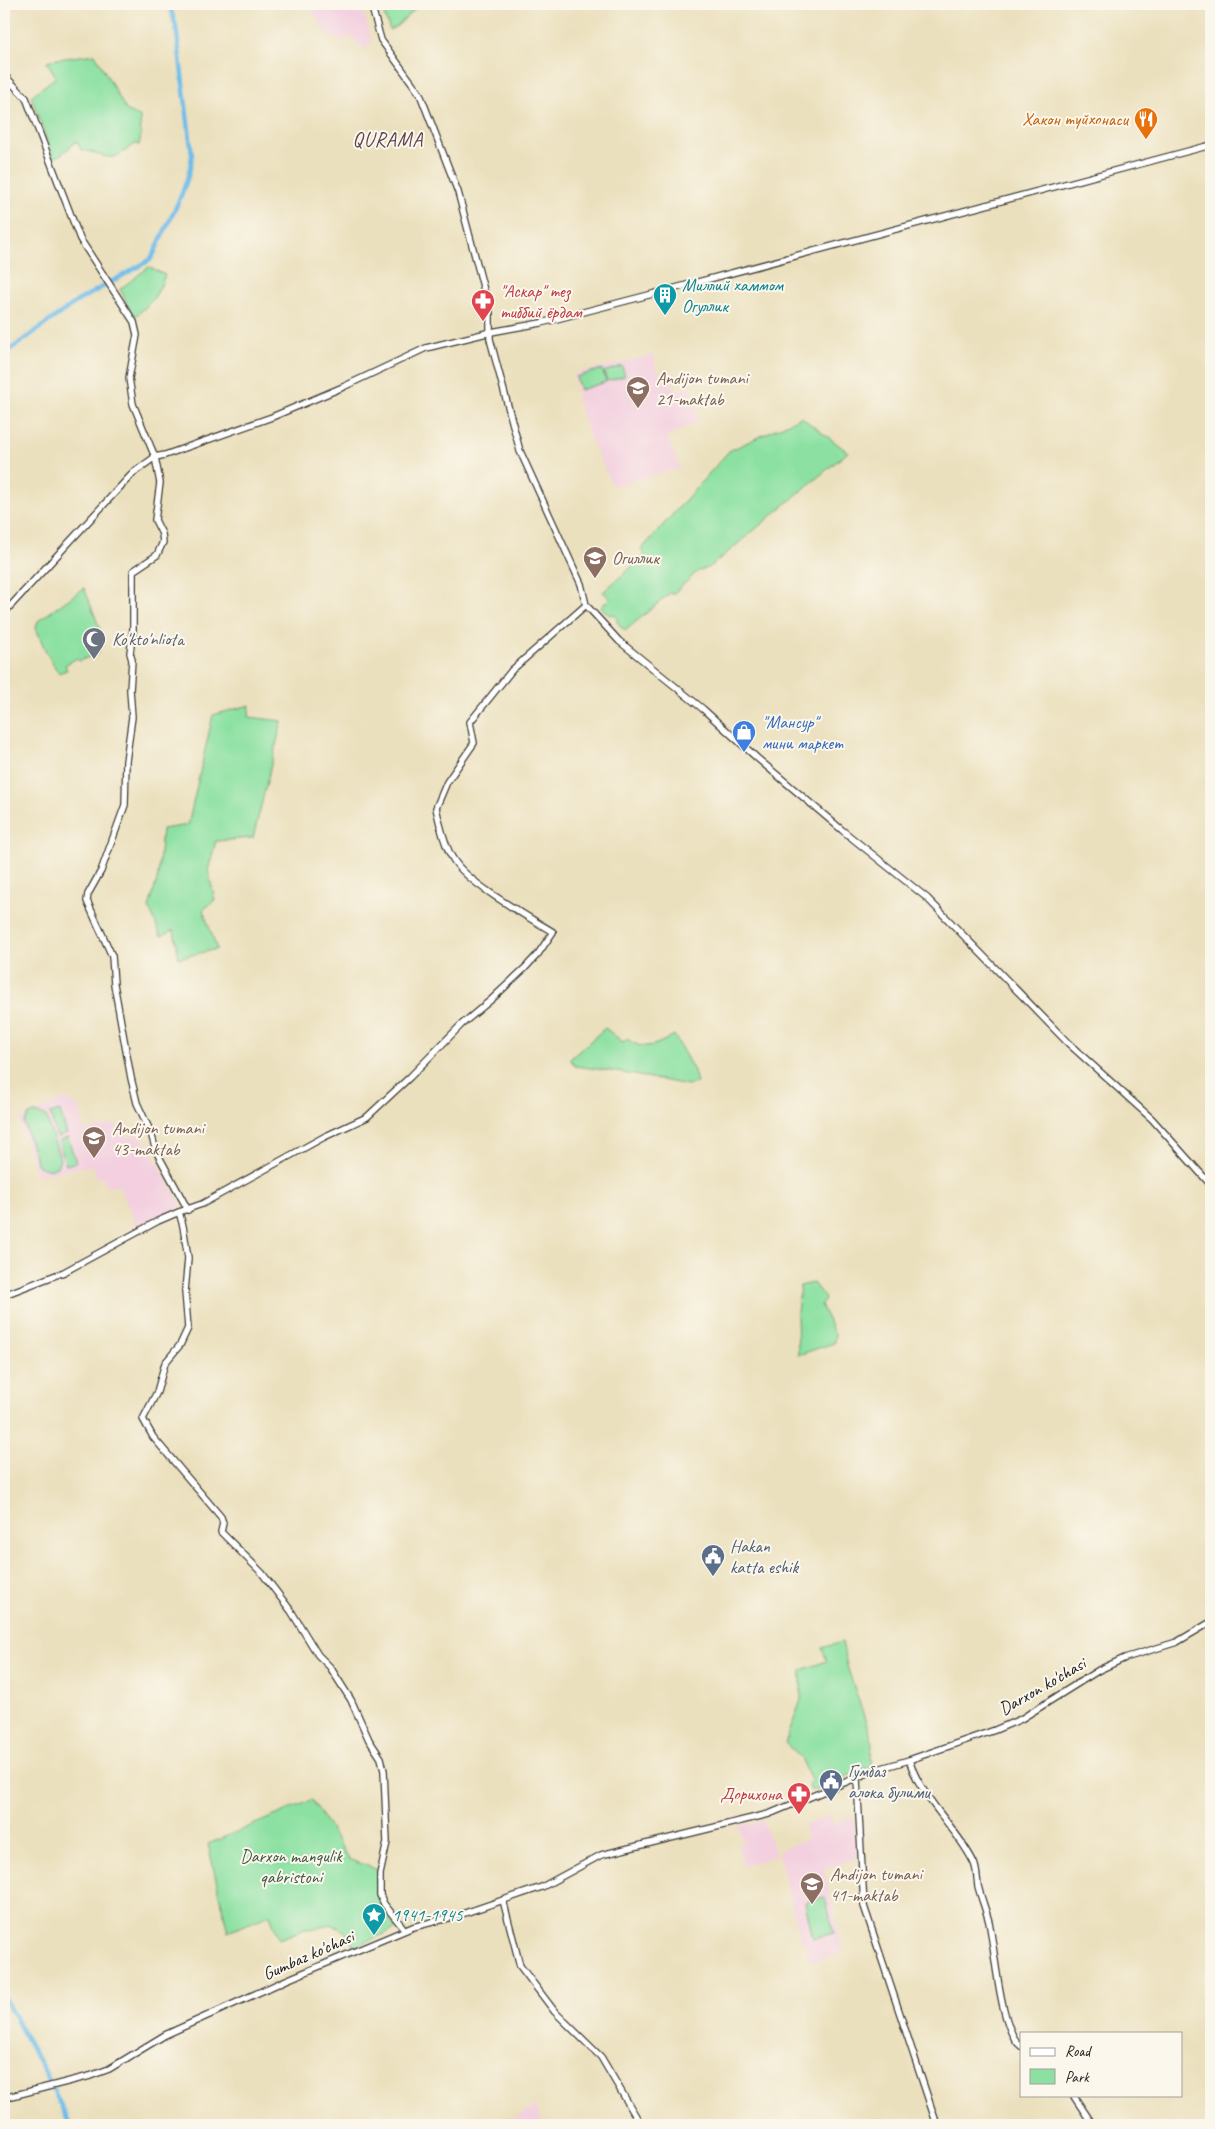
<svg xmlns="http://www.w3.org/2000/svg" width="1215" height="2129" font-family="Caveat,sans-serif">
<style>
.built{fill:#f3cfdf}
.green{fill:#8ce1a2;stroke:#547e5f}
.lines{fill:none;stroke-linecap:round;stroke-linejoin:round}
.canal{stroke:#6ebce9;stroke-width:4.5}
.secondary-casing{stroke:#3b3934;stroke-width:8}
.secondary{stroke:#fff;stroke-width:5.5}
.labels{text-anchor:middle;stroke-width:4;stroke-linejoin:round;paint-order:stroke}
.food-label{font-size:18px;fill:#c56008;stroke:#fbf7ec;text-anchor:end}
.culture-label{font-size:18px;fill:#0d838f;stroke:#fbf7ec;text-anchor:start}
.health-label{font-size:18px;fill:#be3a42;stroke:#fbf7ec;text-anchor:start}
.education-label{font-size:18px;fill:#785e54;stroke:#fbf7ec;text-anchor:start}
.worship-label{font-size:18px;fill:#5b616d;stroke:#fbf7ec;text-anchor:start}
.shop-label{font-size:18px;fill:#366cbe;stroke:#fbf7ec;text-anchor:start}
.service-label{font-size:18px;fill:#4e5e75;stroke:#fbf7ec;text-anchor:start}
.street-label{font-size:18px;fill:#1c1c1c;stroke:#fbf7ec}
.park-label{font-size:18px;fill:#3e5744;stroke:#fbf7ec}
.quarter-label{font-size:20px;letter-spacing:1px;fill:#5e424c;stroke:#fbf7ec}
</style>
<rect width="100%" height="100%" fill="#fbf7ec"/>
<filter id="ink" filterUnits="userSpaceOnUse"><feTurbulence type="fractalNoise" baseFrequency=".02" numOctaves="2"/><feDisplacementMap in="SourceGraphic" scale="10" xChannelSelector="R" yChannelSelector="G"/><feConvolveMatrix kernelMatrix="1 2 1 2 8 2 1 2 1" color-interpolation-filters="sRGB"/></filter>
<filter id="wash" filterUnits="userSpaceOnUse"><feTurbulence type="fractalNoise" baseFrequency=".0096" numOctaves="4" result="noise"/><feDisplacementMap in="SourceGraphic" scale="20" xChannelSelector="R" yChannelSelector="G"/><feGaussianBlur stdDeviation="1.12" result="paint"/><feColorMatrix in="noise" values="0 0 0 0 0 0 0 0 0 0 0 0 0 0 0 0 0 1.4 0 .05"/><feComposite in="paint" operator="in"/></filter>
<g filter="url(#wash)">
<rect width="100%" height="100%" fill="#ebe0bd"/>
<g class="built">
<polygon points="307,4 361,4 372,41 365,50 350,35 342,42 336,37 332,40"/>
<polygon points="653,355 658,373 669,371 674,391 691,387 699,421 667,436 680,468 613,486 591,441 576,397 579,396 573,374"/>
<polygon points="66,1099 70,1103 79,1105 84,1129 87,1130 116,1124 118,1133 121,1132 126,1137 142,1134 144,1144 153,1144 152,1153 182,1207 177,1209 176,1208 137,1227 118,1184 106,1187 103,1177 97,1178 93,1165 37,1176 19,1119"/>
<polygon points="830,1815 833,1824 853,1817 857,1858 824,1869 843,1953 810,1962 804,1940 800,1941 778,1851 808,1839 803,1826"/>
<polygon points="763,1821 776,1855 743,1867 738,1844 743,1842 738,1826"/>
<polygon points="536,2106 542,2125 503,2125"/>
</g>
<g class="green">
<polygon points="380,4 420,4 397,26 390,30"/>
<path d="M95,54l31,56 14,7 1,18 -2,10 -4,-1c-6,4 -14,11 -22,13 -9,1 -22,-6 -32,-7l-4,-9 -18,15 -6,1 -22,-61 25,-19 -9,-15 3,-2z"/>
<path d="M149,267l16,8c-7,20 -15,30 -31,42l-14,-28z"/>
<polygon points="622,366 625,376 607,381 604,372"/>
<polygon points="602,369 606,382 580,390 576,377"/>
<polygon points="801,417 848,452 710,567 698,571 673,594 670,593 625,631 617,622 617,618 613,614 609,615 601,607 610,598 603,592 645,555 641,550 729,451"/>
<polygon points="84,588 100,629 104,645 99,646 99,653 79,661 77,658 65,665 67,670 58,673 46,652 36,628 38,621"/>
<polygon points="250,705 249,717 282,721 253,838 216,841 208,870 215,900 203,910 217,949 179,958 174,930 161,936 149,908 158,876 162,829 188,825 213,715"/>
<path d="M605,1028l18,14 4,-3c17,13 30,6 47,-4l20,36 3,12 -9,2 -70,-13 -43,-6 -5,-7z"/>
<polygon points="60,1111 67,1134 57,1137 50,1114"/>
<polygon points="35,1113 46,1116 60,1159 57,1167 50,1170 38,1166 24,1123 29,1115"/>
<polygon points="68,1138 76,1162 66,1165 58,1141"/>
<polygon points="813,1283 824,1297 825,1300 821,1305 835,1335 834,1343 798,1355 797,1313 800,1286"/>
<polygon points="842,1642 848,1669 872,1740 871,1766 811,1791 808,1784 812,1782 801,1758 785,1743 801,1700 801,1670 827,1661 822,1648"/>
<path d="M312,1800l37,59 29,11c-3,31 1,34 18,59l-42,18 -8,-15 -15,-8 -13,4 -13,1 -26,10 -9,-24 -42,17 -20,-88z"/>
<polygon points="825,1897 834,1933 813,1938 805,1902"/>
</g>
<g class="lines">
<g class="canal">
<path d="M4,354l72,-52 74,-42 5,-8c12,-29 35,-66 37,-97l-16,-129 -7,-22"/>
<polyline points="4,1998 46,2074 70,2125"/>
</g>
</g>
</g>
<g filter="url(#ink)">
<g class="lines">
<g class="secondary-casing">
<g id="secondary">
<polyline points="371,4 381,40 420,94 458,192 490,313 490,339 520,451 581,584 586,605 619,641 703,709 757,758 842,830 927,898 1068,1043 1152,1119 1211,1185"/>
<polyline points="4,75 26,98 80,239 134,322 137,335 129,378 133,404 155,457 160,483 155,520 162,534 163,542 157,555 133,571 133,630 130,653 132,660 130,690 132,717 126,761 125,805 101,871 88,894 87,901 112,956 114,984 131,1078 137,1103 151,1133 156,1151 188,1210"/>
<polyline points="4,613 133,473 155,457 165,455 272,417 343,387 426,348 491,332 541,323 668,290 1211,145"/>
<polyline points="4,1295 64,1272 158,1221 179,1212"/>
<path d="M909,1760c14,42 47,66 65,103 3,7 3,16 4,23 3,12 8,24 11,36 6,27 11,109 32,124"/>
<polyline points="857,1779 864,1906 937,2125"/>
<polyline points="503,1900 520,1966 555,2012 601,2057 641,2125"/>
<path d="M405,1930l-21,-26 -4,-9v-21l7,-32 -3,-71 -3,-13 -12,-18 -18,-40 -21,-33 -12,-12 -27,-44 -29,-38 -41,-41 2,-9 -2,-6 -68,-80 -10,-18 14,-27 8,-29 15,-18 8,-17 -3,-37 3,-33 -5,-32 -4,-14 23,-8 122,-67 43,-20 43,-40 52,-53 30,-25 33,-31 13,-14 15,-22c-26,-16 -85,-48 -100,-73 -9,-14 -13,-35 -17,-51l11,-26 27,-39 -4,-21 42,-52 74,-65"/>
<polyline points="1073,2095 1093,2125"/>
<polyline points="4,2098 90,2076 109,2069 165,2035 284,1981 413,1927 456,1916 542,1887 601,1855 769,1814 875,1770 909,1760 995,1730 1021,1719 1099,1670 1125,1658 1177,1642 1211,1622"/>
</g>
</g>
<use href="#secondary" class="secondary"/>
</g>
</g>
<defs>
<g id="restaurant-pin" transform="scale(1.25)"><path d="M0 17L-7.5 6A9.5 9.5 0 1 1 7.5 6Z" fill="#e8710a" stroke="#fbf7ec"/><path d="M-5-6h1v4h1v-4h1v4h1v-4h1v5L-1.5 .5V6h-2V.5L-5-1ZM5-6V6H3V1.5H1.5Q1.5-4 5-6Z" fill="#fff"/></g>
<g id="building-pin" transform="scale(1.25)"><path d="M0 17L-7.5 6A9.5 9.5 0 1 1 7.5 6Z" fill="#0f9aa8" stroke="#fbf7ec"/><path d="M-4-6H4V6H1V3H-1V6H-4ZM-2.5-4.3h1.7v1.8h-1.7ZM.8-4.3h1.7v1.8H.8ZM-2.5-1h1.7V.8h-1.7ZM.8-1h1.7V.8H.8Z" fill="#fff"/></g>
<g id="pharmacy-pin" transform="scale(1.25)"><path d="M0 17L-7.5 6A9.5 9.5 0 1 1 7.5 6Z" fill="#e0444e" stroke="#fbf7ec"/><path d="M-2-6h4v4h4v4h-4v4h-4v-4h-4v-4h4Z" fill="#fff"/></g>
<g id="school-pin" transform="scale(1.25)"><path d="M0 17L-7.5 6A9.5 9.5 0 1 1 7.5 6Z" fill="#8d6e63" stroke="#fbf7ec"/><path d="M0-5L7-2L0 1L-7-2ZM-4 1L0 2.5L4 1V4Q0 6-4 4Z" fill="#fff"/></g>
<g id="mosque-pin" transform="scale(1.25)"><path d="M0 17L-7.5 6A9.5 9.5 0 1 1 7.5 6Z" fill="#6b7280" stroke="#fbf7ec"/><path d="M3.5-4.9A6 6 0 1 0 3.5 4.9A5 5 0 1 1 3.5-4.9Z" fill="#fff"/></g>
<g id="shop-pin" transform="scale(1.25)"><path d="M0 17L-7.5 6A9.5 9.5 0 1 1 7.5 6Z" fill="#3f7fe0" stroke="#fbf7ec"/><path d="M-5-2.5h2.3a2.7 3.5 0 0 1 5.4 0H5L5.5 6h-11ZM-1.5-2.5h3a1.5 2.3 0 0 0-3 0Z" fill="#fff"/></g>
<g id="civic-pin" transform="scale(1.25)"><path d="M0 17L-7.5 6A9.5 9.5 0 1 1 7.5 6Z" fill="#5c6f8a" stroke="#fbf7ec"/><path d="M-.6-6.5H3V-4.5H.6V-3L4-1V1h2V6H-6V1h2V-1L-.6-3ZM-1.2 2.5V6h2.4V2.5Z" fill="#fff"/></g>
<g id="sight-pin" transform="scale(1.25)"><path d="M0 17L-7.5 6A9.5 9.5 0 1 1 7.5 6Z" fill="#0f9aa8" stroke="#fbf7ec"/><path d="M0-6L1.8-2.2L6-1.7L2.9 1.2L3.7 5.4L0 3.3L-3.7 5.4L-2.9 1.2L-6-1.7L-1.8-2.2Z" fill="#fff"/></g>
</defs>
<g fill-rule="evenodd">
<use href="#restaurant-pin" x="1146" y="119"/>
<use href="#building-pin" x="665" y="295"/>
<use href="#pharmacy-pin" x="483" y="301"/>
<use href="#school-pin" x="638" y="388"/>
<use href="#school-pin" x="595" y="558"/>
<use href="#mosque-pin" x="94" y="639"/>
<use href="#shop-pin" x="744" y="732"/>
<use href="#school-pin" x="94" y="1138"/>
<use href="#civic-pin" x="713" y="1556"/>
<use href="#civic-pin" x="831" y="1781"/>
<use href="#pharmacy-pin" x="799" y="1794"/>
<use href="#school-pin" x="812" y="1884"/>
<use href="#sight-pin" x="374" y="1915"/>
</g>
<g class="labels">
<g class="food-label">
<text x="1128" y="125">Хакон туйхонаси</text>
</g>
<g class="culture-label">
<text x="682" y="291">Миллий хаммом<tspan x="682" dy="21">Огуллик</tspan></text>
<text x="392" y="1921">1941-1945</text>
</g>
<g class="health-label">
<text x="500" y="297">"Аскар" тез<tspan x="500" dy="21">тиббий ёрдам</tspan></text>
<text x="782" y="1800" text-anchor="end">Дорихона</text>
</g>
<g class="education-label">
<text x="656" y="384">Andijon tumani<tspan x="656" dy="21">21-maktab</tspan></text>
<text x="612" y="564">Огиллик</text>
<text x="112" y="1134">Andijon tumani<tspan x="112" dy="21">43-maktab</tspan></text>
<text x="830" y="1880">Andijon tumani<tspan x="830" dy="21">41-maktab</tspan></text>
</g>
<g class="worship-label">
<text x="112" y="645">Ko'kto'nliota</text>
</g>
<g class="shop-label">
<text x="762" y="728">"Мансур"<tspan x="762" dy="21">мини маркет</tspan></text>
</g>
<g class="service-label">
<text x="730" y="1552">Hakan<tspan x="730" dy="21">katta eshik</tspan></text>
<text x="848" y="1777">Гумбаз<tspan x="848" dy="21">алока булими</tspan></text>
</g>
<g class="street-label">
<text transform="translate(1042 1686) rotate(-30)" y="6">Darxon ko'chasi</text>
<text transform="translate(308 1955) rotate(-24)" y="6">Gumbaz ko'chasi</text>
</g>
<g class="park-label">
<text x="291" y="1862">Darxon mangulik<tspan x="291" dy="21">qabristoni</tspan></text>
</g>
<g class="quarter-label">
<text x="388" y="146">QURAMA</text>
</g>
</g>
<rect width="1215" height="2129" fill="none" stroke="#fbf7ec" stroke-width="20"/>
<rect x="1020" y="2032" width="162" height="65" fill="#fbf7ec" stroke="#a29f99"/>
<rect x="1030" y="2048" width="25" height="8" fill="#ffffff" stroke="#a29f99"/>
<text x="1065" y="2056" font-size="15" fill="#1c1c1c">Road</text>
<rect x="1030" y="2069" width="25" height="15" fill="#8ce1a2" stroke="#a29f99"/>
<text x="1065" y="2082" font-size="15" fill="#1c1c1c">Park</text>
</svg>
